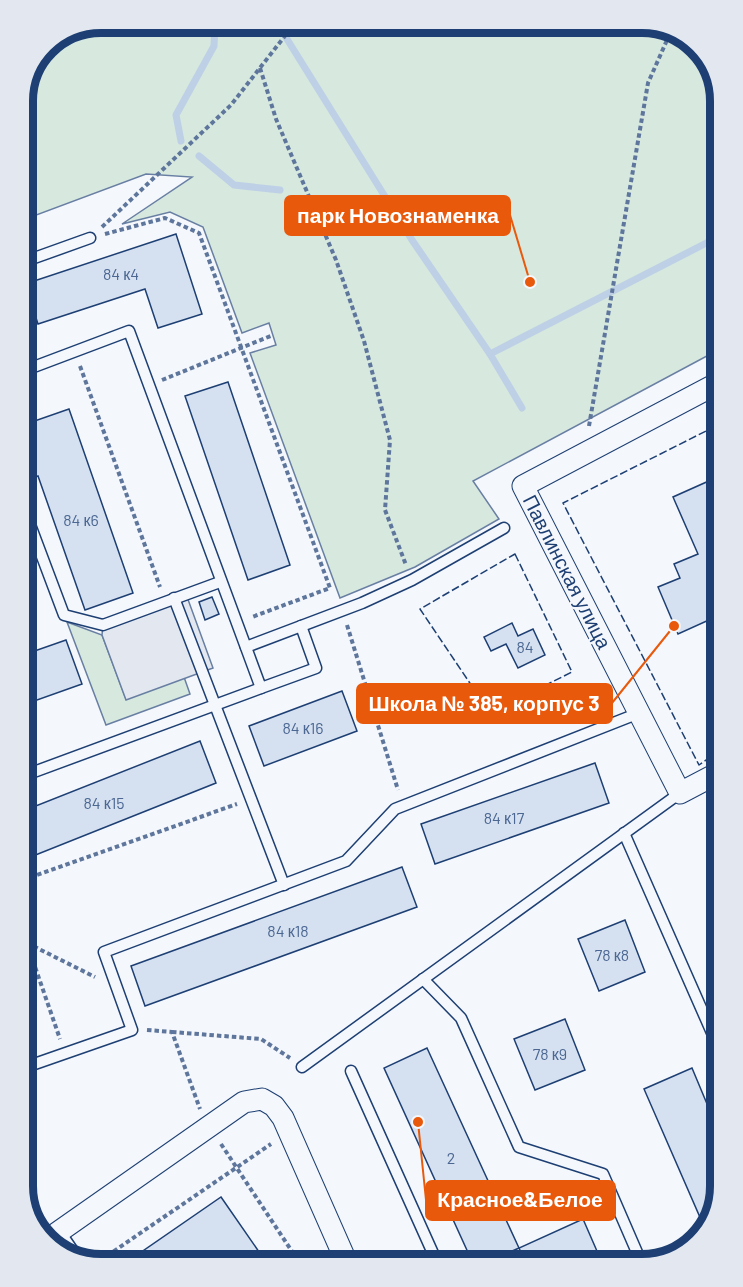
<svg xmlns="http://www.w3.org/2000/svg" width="743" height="1287" font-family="Barlow,sans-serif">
  <rect width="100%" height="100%" fill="#f4f7fb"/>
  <g fill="#d7e8df" stroke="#687fa3" stroke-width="1.5">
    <path d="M101,23h547l38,13 27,30 7,35v248l-247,132 26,38 -84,48 -75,31 -90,-245 26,-8 -7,-22 -27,10 -39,-106 -33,-15 -48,12 70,-47 -46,-3 -123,46v-124l23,-51z"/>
    <path d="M67,622l35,13 24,64 58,-22 6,17 -84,31z"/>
  </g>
  <path fill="#e3e8f0" stroke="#687fa3" stroke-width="1.5" d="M186,594l27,74 -87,32 -24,-65 1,-10z"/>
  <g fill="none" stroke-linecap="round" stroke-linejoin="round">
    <g stroke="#bed0e5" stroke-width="7">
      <path d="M277,23l135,217 78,114 32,54"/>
      <path d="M181,141l-5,-26 38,-69 1,-23"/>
      <path d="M199,156l35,29 46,5"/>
      <path d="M490,354l230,-118"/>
    </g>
  </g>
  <g fill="#d5e0f0" stroke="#1d3f73" stroke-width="1.5">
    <path d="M176,234l26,80 -44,14 -13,-39 -107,35 -13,-40z"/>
    <path d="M228,382l62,183 -42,15 -63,-184z"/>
    <path d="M69,409l64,184 -48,17 -47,-134 -15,5v-56z"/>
    <path d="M720,476v139l-42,19 -20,-47 22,-9 -6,-14 24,-10 -25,-57z"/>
    <path d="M212,597l7,17 -14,6 -6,-18z"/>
    <path d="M512,623l6,13 15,-7 12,26 -27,13 -12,-24 -15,7 -7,-14z"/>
    <path d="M66,640l16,44 -59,21v-50z"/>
    <path d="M342,691l15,40 -93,35 -15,-40z"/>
    <path d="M200,741l16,42 -183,73 -10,-28v-17z"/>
    <path d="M595,763l14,40 -174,61 -14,-40z"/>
    <path d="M402,867l15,40 -272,99 -14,-40z"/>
    <path d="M625,920l20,52 -46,19 -21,-52z"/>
    <path d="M565,1019l20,51 -50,20 -21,-51z"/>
    <path d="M427,1048l92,200 -25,11h-23l-87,-191z"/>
    <path d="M692,1068l28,67v52l-14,44 -62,-142z"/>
    <path d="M221,1197l45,65 -142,2z"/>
    <path d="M583,1219l17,39 -76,1 -5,-11z"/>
  </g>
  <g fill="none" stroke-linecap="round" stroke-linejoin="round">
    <g stroke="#1d3f73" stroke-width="13">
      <g id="lane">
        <path d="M23,262l67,-24"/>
        <path d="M23,371l106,-40 132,357 55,-20 -15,-42"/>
        <path d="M23,515l3,-1 38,101 39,10 117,-43"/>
        <path d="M174,598l110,287"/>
        <path d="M246,647l116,-44 50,-23 92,-52"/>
        <path d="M23,776l238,-88"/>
        <path d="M624,833l96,218"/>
        <path d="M423,979l38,39 58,129 84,27 36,83"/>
        <path d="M302,1067l378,-274"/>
        <path d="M23,1068l109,-38 -28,-78 242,-91 49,-52 244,-96"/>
        <path d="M351,1071l85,189"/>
        <path d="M60,1232l18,26"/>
      </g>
    </g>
    <g stroke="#1d3f73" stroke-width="23">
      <g id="street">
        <path d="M720,772l-40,21 -157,-307 197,-104"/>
        <path d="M47,1240l197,-138 18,-3 12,7 9,12 63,143"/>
      </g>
    </g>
    <g stroke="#5e769c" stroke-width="4" stroke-dasharray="4.5 3" stroke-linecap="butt">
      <path d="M260,68l16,51 60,141 28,81 26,99 -5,70 21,55"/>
      <path d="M102,227l129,-122 64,-82"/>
      <path d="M105,234l60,-16 34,15 131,355 -78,29"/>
      <path d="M80,366l80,221"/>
      <path d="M162,380l111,-45"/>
      <path d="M589,426l59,-343 23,-52"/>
      <path d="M347,625l51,165"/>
      <path d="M23,880l214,-76"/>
      <path d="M23,932l37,107"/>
      <path d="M27,943l68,34"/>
      <path d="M147,1030l25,2 28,77"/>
      <path d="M172,1032l89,7 29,19"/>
      <path d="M221,1144l78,118"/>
      <path d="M95,1264l176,-120"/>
    </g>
    <use href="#lane" stroke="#f4f7fb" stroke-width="10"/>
    <use href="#street" stroke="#f4f7fb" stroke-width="21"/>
    <g stroke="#1d3f73" stroke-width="1.5" stroke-dasharray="8 3" stroke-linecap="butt">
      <path d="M515,554l57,118 -82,41 -70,-104z"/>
      <path d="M720,750l-21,15 -136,-262 157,-79"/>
    </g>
  </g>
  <g text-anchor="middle" stroke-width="4.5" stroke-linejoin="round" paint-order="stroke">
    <g font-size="16" fill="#4b6792">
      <text x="121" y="280">84 к4</text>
      <text x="81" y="526">84 к6</text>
      <text x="525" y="653">84</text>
      <text x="303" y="734">84 к16</text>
      <text x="104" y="809">84 к15</text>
      <text x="504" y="824">84 к17</text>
      <text x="288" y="937">84 к18</text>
      <text x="612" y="961">78 к8</text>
      <text x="550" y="1060">78 к9</text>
      <text x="451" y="1164">2</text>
    </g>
    <g font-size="20" fill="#1d3f73" stroke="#f4f7fb">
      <text transform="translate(567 572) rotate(63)" y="7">Павлинская улица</text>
    </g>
  </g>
  <path d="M0 0H743V1287H0ZM101 33H642A68 68 0 0 1 710 101V1186A68 68 0 0 1 642 1254H101A68 68 0 0 1 33 1186V101A68 68 0 0 1 101 33Z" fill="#e3e8f0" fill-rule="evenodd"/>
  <path fill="none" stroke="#1d3f73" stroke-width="8" d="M101 33H642A68 68 0 0 1 710 101V1186A68 68 0 0 1 642 1254H101A68 68 0 0 1 33 1186V101A68 68 0 0 1 101 33Z"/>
  <path fill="none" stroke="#e8590c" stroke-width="2" d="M530 282L510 215M674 626L612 703M418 1122L426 1200"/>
  <g fill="#e8590c" stroke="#f4f7fb" stroke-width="2">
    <circle cx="530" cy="282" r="6"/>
    <circle cx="674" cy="626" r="6"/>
    <circle cx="418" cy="1122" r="6"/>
  </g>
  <g fill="#e8590c" stroke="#e8590c" stroke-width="2">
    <rect x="285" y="196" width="225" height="39" rx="6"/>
    <rect x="357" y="684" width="255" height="39" rx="6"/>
    <rect x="426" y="1181" width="189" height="39" rx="6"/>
  </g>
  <g font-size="21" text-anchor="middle" font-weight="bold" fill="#fff">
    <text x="398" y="223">парк Новознаменка</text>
    <text x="484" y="711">Школа № 385, корпус 3</text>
    <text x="520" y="1207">Красное&amp;Белое</text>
  </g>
</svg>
